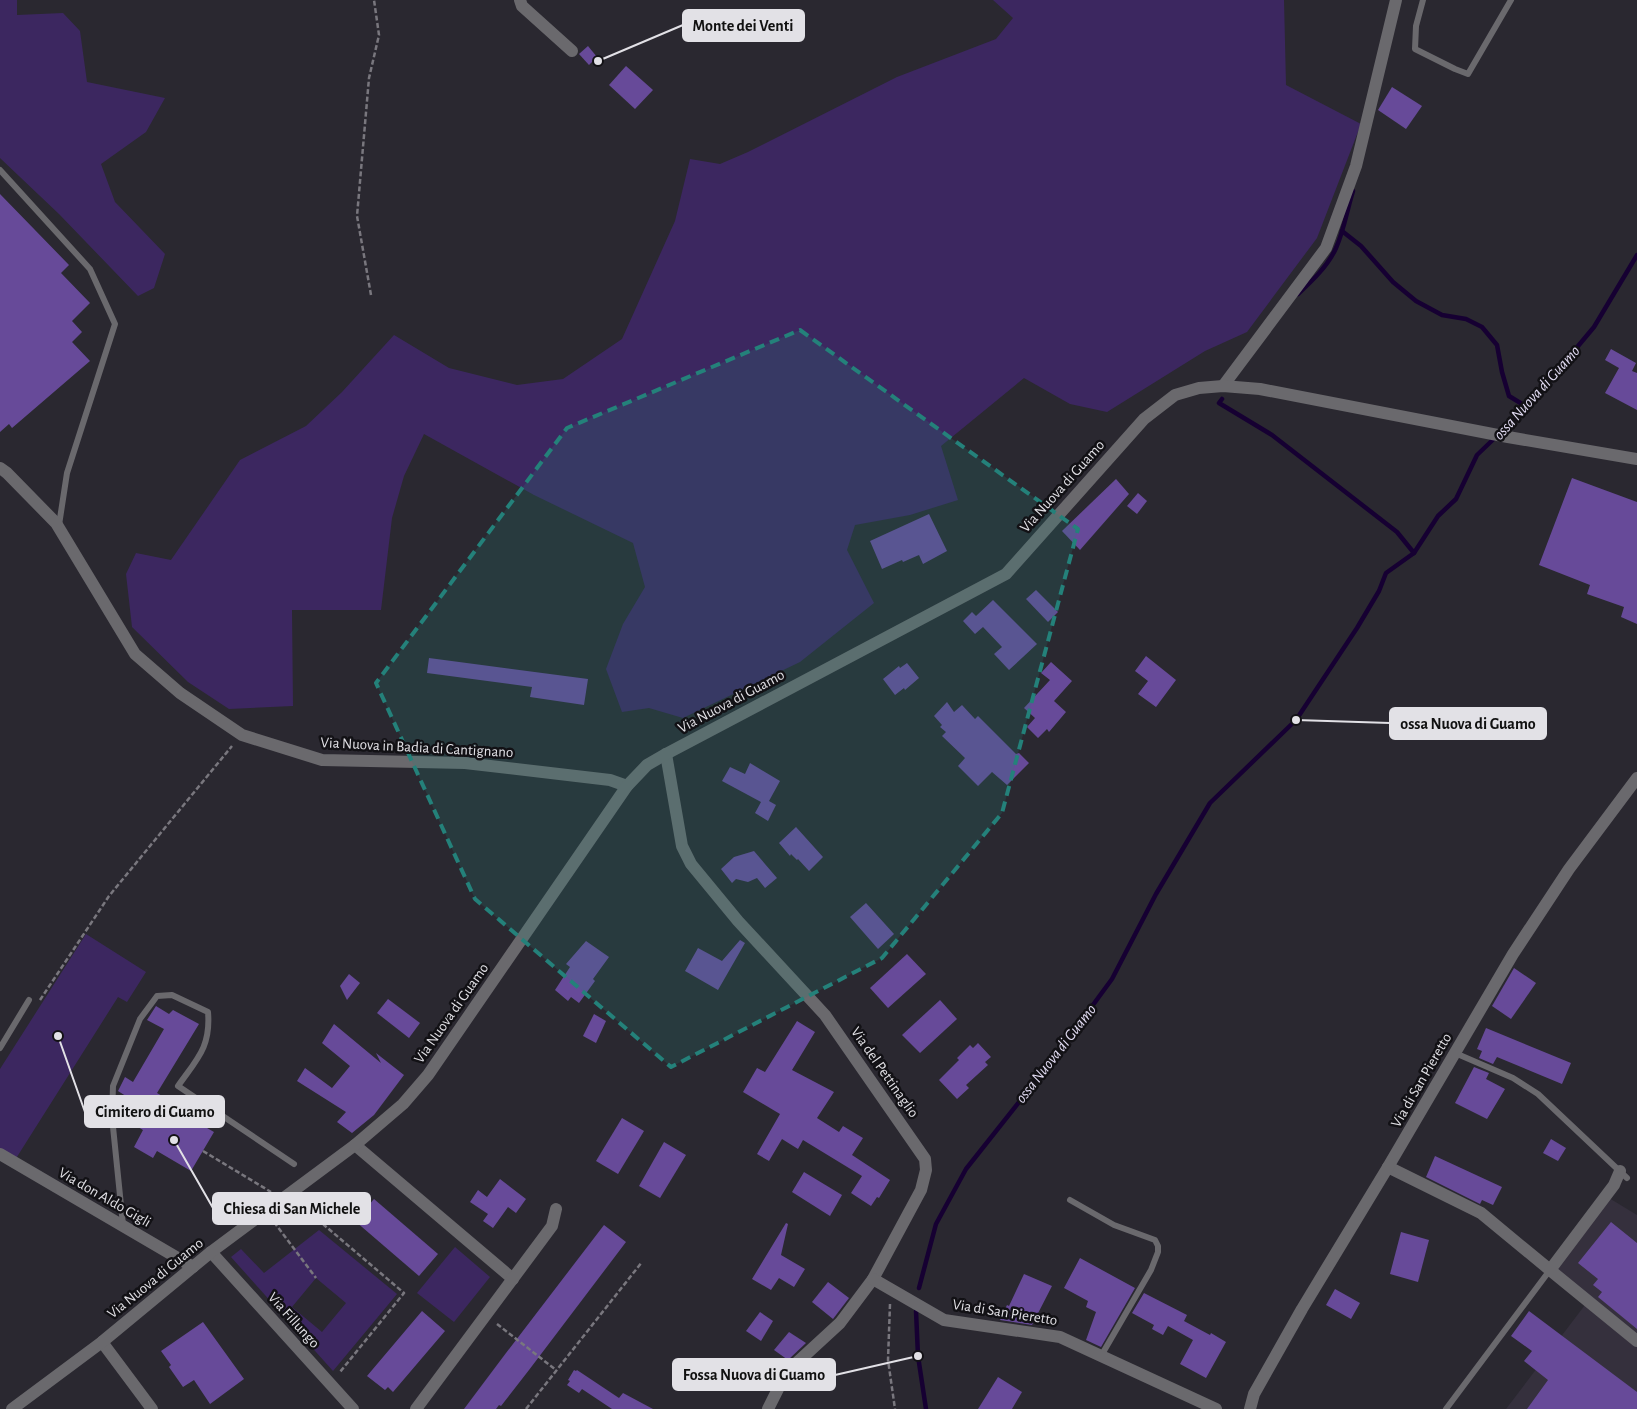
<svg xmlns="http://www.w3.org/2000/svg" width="1637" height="1409" font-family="'Alegreya Sans',sans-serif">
  <rect width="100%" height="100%" fill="#2a2830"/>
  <path fill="#35303d" d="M1609,1198l28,17v194h-131l79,-104 -35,-28z"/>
  <g fill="#3c2760" fill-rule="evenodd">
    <path d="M0,0h17v15l46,-2 17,18 7,51 78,16 -19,34 -45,32 14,38 50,52 -11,34 -16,8 -79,-82 -59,-56z"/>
    <path d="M993,0h291l2,85 75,39 -44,114 -70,94 -42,19 -98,61 -37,-8 -46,-26 -83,68 17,54 -48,15 -55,10 -8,25 27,53 -74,59 -117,56 -34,-10 -27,4 -16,-43 17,-45 22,-37 -12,-44 -99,-48 -110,-61 -20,42 -12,42 -11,92h-89l1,96 -64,3 -41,-27 -56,-55 -6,-53 10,-21 35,7 69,-100 66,-34 36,-34 52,-57 55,33 68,17 46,-6 59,-40 53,-118 15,-62 30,5 28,-12 149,-75 99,-38 17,-21z"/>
    <path d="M86,934l60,38 -19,30 -9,-5 -103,163 -15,-10v-81z"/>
    <path d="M319,1230l78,64 -64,77 -102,-114 10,-8 23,24zM316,1278l30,25 -24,29 -30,-25z"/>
    <path d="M455,1247l35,30 -36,45 -37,-29z"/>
  </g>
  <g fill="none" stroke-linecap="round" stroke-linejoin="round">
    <g stroke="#160032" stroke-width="4.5">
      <path d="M1342,231l19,15 32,36 23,19 26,14 24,4 16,8 15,18 5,27 7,24 18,11"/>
      <path d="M1298,294c14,-13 30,-28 38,-46 8,-18 11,-38 17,-57"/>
      <path d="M1222,399l-3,4 53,32 125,97 17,21"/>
      <path d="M919,1288l17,-64 30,-55 88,-111 58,-79 44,-85 54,-91 86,-83 61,-92 22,-37 7,-18 28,-20 24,-37 18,-17 21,-44 50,-48 67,-80 43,-72"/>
      <path d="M916,1311l2,45 8,53"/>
    </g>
  </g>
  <g fill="#674a99">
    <path d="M588,46l9,11 -8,8 -10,-11z"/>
    <path d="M626,66l27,24 -18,19 -26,-24z"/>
    <path d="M1392,87l30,19 -16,23 -28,-19z"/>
    <path d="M0,194l69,71 -8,8 29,30 -18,18 10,11 -10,10 18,19 -78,67 -3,-4 -9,8z"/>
    <path d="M1611,349l25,14 -4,8 5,2v37l-32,-17 14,-25 -14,-8z"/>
    <path d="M1572,478l65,24v122l-16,-7 3,-10 -37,-13 3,-9 -51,-20z"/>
    <path d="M1116,479l13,15 -49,56 -18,-19z"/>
    <path d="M1138,493l9,8 -10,13 -10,-8z"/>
    <path d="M929,514l18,37 -24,13 -4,-9 -16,7 -1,-2 -20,9 -12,-28z"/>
    <path d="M1036,590l22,22 -10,10 -22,-23z"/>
    <path d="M993,600l44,44 -28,26 -15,-16 8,-7 -19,-20 -8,7 -12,-13 9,-9 4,4z"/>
    <path d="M1146,656l30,24 -20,27 -18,-13 10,-13 -13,-10z"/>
    <path d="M429,658l159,21 -4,26 -54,-8 2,-10 -105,-14z"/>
    <path d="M1051,662l21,19 -18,20 12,11 -17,20 -2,-3 -9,9 -11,-11 8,-9 -11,-10 26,-28 -9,-7z"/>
    <path d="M907,663l12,15 -14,12 -1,-2 -9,7 -12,-16 16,-13 1,2z"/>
    <path d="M947,702l7,10 8,-7 13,14 3,-3 38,38 3,-1 10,10 -22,22 -15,-13 -14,14 -20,-20 7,-8 -23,-22 4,-4 -6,-5 2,-2 -8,-9z"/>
    <path d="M750,763l30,18 -11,20 7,4 -8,16 -13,-8 6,-11 -39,-21 8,-14 15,7z"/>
    <path d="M796,827l27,30 -14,14 -11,-12 -1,1 -6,-6 -1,2 -11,-13z"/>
    <path d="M754,851l23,27 -12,10 -8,-10 -9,4 -12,-3 -4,4 -11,-14 13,-12z"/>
    <path d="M866,903l28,31 -16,15 -28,-32z"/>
    <path d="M740,940l5,3 -27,47 -33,-19 13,-23 24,13z"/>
    <path d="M586,941l23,16 -16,22 2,2 -16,22 -8,-6 -3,4 -13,-11 15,-23 -4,-3z"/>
    <path d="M907,954l19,20 -38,34 -18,-20z"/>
    <path d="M1514,968l22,15 -25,36 -19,-13z"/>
    <path d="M349,974l11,9 -13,17 -7,-14z"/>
    <path d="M388,999l32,24 -11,15 -32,-25z"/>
    <path d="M940,1000l17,19 -37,34 -18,-18z"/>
    <path d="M156,1006l13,8 4,-4 26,14 -42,69 26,15 -2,5 33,19 -23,39 -34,-20 -4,7 -19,-11 9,-17 -15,-9 -2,-6 6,-15 -14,-9 7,-14 8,5 31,-53 -17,-9z"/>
    <path d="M594,1014l12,7 -10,22 -13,-7z"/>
    <path d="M797,1021l18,11 -23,38 42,22 -17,26 22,14 4,-6 20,12 -11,17 38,25 -11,18 -2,-1 -6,9 -20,-13 11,-17 -59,-36 -5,9 -16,-10 -13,22 -12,-7 23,-40 -37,-22 14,-24 8,4z"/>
    <path d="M334,1024l47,39 -5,-10 28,22 -30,40 -22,18 -15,-11 9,-10 -49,-31 8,-13 27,20 18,-22 -28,-23z"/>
    <path d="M1486,1028l85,35 -9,21 -65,-27 -4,7 -14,-6 3,-7 -5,-2z"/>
    <path d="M978,1043l13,14 -6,5 3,3 -22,20 3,3 -12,11 -18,-19 20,-20 -2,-2 13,-13 3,3z"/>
    <path d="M1474,1067l15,6 -3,6 19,10 -18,30 -32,-16z"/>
    <path d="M622,1118l22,13 -26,43 -22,-13z"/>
    <path d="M1551,1139l15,9 -8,13 -15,-8z"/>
    <path d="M664,1142l22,13 -26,43 -21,-12z"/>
    <path d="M1435,1156l67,31 -9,18 -11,-5 -2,4 -54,-27z"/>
    <path d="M804,1172l38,23 -12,21 -38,-24z"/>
    <path d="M500,1179l26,20 -10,14 -8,-6 -15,21 -10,-7 5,-7 -18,-12 8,-12 9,7z"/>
    <path d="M374,1199l64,55 -19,22 -64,-55z"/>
    <path d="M1611,1222l26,21v86l-39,-32 4,-5 -9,-7 5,-6 -20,-16z"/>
    <path d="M786,1223l2,1 -7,31 24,14 -11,18 -15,-9 -8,12 -19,-11z"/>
    <path d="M604,1225l22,17 -97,128 -28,36 -2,-1 -3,4h-32l42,-56z"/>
    <path d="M1401,1232l28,8 -11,42 -28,-8z"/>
    <path d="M1080,1258l55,30 -34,59 -15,-7 10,-28 -10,-5 2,-6 -24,-13z"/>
    <path d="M1024,1274l28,12 -20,39 -32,-5 7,-15 2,1z"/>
    <path d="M828,1282l21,16 -16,21 -21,-17z"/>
    <path d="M1335,1289l25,14 -9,16 -25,-14z"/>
    <path d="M1144,1293l43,22 -3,6 26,14 1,-2 15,9 -20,36 -26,-14 13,-24 -25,-14 -5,9 -11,-6 2,-4 -22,-12z"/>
    <path d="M422,1311l23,20 -52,61 -5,-5 -3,3 -18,-14z"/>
    <path d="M1529,1311l108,81v17h-110l21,-29 -24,-19 8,-10 -21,-15z"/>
    <path d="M760,1312l13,9 -12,20 -15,-10z"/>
    <path d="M203,1322l41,57 -34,25 -16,-24 -11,7 -14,-20 2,-2 -10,-14z"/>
    <path d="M789,1332l17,11 -18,17 -14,-10z"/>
    <path d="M574,1370l2,1 1,-1 42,28 4,-5 30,16h-41l-30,-20 -3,4 -12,-8 3,-4 -2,-1z"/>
    <path d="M998,1377l24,15 -10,17h-34z"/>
  </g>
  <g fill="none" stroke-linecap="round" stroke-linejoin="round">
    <g stroke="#79777e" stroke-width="2.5" stroke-dasharray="5 2.5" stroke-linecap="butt">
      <path d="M371,295l-14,-79 12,-138 10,-43 -5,-35"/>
      <path d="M40,1000l69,-104 123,-150"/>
      <path d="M203,1151l68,41"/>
      <path d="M306,1199l18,26 80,68 -64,79"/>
      <path d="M274,1222l42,56"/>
      <path d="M890,1304l-2,56 7,49"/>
      <path d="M497,1324l59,46"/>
      <path d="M526,1409l116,-147"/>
    </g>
    <g stroke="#6a696d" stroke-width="6">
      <path d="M1423,0l-7,26 -1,23 40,20 13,5 43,-74"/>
      <path d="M0,170l90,99 25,55 -48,149 -8,52"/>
      <path d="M0,1048l29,-48"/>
      <path d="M1455,1053l58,25 25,16 89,84"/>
      <path d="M1070,1200l44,25 41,15 3,6v6l-7,18 -50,86"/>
      <path d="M123,1225l-11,-108 1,-31 27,-67 17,-23 15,-1 36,17c3,35 -11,47 -30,74l116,78"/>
      <path d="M1446,1409l104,-139"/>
    </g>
    <g stroke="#6a696d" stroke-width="12">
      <path d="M520,0l2,6 50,45"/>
      <path d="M1223,386l103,-138 30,-82 40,-166"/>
      <path d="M0,468l7,5 49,50 79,131 45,39 62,42 80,25 143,3 145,17 17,6"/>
      <path d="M666,754l16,92 9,18 47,57 87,94 100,144 1,11 -5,20 -48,89 -33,44 -50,46 -12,20 -10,20"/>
      <path d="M355,1145l158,134"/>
      <path d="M0,1154l193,113"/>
      <path d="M1388,1167l93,46 69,57"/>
      <path d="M1620,1171l-6,14 -64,85 87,71"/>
      <path d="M211,1252l142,157"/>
      <path d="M873,1279l71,41 116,17 156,72"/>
      <path d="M102,1342l50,67"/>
      <path d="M12,1409l90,-67 109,-90 144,-107 48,-41 25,-29 199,-289 20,-21 19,-11 340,-180 138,-155 31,-24 24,-7 24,-2 37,3 248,48 129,22"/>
      <path d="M416,1409l136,-183 4,-17"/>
      <path d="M1250,1409l4,-15 48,-85 86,-142 125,-213 56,-85 68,-91"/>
    </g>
  </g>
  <path fill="#24817a" fill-opacity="0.2" stroke="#24817a" stroke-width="4" stroke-dasharray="10 6" stroke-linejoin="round" d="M800,330l278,199 -76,284 -120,145 -211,109 -196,-168 -99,-216 191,-255z"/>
  <g text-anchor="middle" stroke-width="5" stroke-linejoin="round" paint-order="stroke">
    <g font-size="15" fill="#e2e1e6" stroke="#121115">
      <text transform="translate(1062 486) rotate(-48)" y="5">Via Nuova di Guamo</text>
      <text transform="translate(731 701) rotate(-28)" y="5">Via Nuova di Guamo</text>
      <text transform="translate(417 747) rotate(3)" y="5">Via Nuova in Badia di Cantignano</text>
      <text transform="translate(451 1013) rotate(-55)" y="5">Via Nuova di Guamo</text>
      <text transform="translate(885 1072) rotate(55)" y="5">Via del Pettinaglio</text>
      <text transform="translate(1421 1080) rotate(-60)" y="5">Via di San Pieretto</text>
      <text transform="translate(105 1197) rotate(30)" y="5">Via don Aldo Gigli</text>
      <text transform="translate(155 1278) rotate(-39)" y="5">Via Nuova di Guamo</text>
      <text transform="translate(1005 1312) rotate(9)" y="5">Via di San Pieretto</text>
      <text transform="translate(294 1320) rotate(48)" y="5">Via Fillungo</text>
    </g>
    <g font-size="16" font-style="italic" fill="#e3ddf4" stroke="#121115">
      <text transform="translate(1536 392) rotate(-48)" y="6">ossa Nuova di Guamo</text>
      <text transform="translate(1055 1053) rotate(-52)" y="6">ossa Nuova di Guamo</text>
    </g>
  </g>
  <path fill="none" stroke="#e2e1e6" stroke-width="2" d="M598 61L683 25M1296 720L1390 723M58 1036L85 1112M174 1140L213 1208M918 1356L835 1375"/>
  <g fill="#e2e1e6" stroke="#121115" stroke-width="2">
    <circle cx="598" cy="61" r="5"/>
    <circle cx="1296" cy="720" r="5"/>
    <circle cx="58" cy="1036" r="5"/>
    <circle cx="174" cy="1140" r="5"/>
    <circle cx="918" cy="1356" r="5"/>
  </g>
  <g fill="#e2e1e6" stroke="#e2e1e6" stroke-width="2">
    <rect x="683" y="10" width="121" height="31" rx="5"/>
    <rect x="1390" y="708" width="156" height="31" rx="5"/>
    <rect x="85" y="1096" width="139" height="31" rx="5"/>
    <rect x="213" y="1193" width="157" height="31" rx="5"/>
    <rect x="673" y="1359" width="162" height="31" rx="5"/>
  </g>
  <g font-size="16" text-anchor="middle" font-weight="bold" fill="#111">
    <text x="743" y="31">Monte dei Venti</text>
    <text x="1468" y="729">ossa Nuova di Guamo</text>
    <text x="155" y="1117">Cimitero di Guamo</text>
    <text x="292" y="1214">Chiesa di San Michele</text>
    <text x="754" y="1380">Fossa Nuova di Guamo</text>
  </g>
</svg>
